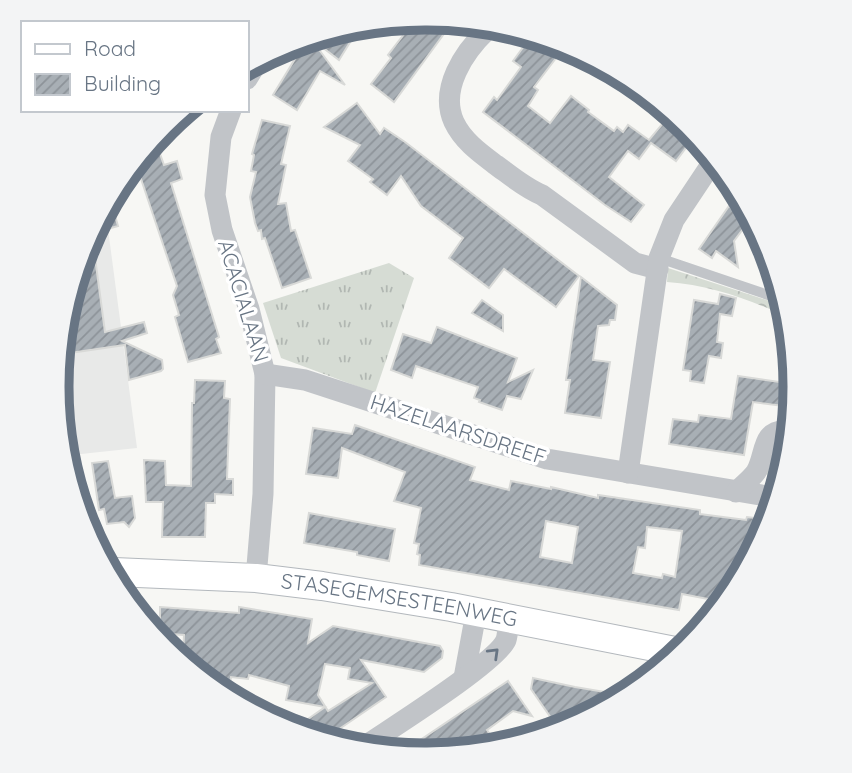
<svg xmlns="http://www.w3.org/2000/svg" width="852" height="773" font-family="Quicksand,sans-serif">
  <defs>
    <pattern id="grass-tufts" width="24" height="20" patternUnits="userSpaceOnUse" patternTransform="scale(1.75)"><rect width="24" height="20" fill="#d6dcd4"/><path d="M3 7l-1-3M5 7V3M7 7l1-3M15 17l-1-3M17 17v-4M19 17l1-3" fill="none" stroke="#b1b7b2"/></pattern>
    <pattern id="forest-crowns" width="20" height="18" patternUnits="userSpaceOnUse" patternTransform="scale(1.75)"><rect width="20" height="18" fill="#d6dcd4"/><path d="M2 6a3 3 0 1 1 6 0M12 15a3 3 0 1 1 6 0" fill="none" stroke="#b1b7b2"/></pattern>
    <pattern id="building-hatch" width="6" height="6" patternUnits="userSpaceOnUse" patternTransform="scale(1.75)"><rect width="6" height="6" fill="#a8afb5"/><path d="M-1 1l2-2M0 6l6-6M5 7l2-2" fill="none" stroke="#8d9399"/></pattern>
  </defs>
  <rect width="100%" height="100%" fill="#f7f7f4"/>
  <path fill="#e8e9e8" d="M106,214l31,234 -65,7 1,13 -16,-82 28,-141z"/>
  <g fill="url(#grass-tufts)">
    <path d="M389,263l25,15 -39,115 -94,-35 -18,-55z"/>
    <path d="M780,438l1,17 -4,21 -6,3 -4,-5 -5,5z"/>
  </g>
  <path fill="url(#forest-crowns)" d="M668,268l111,36 2,10c-38,-17 -73,-29 -114,-32z"/>
  <g fill="url(#building-hatch)" stroke="#d8d9d7" stroke-width="2" fill-rule="evenodd">
    <path d="M426,18l20,13 -52,71 -23,-18 20,-26 -3,-3 27,-35z"/>
    <path d="M357,31l-18,29 -26,-20 30,-6z"/>
    <path d="M530,38l36,7 -32,42 4,3 -10,16 22,17 21,-27 18,14 -1,2 26,19 3,-4 6,5 5,-7 21,15 15,-18 3,2 6,-8 14,10 7,11 -18,24 -25,-18 -12,16 -11,-8 -19,26 35,28 -13,17 -26,-17 -122,-93 11,-15 3,3 24,-33 -8,-6z"/>
    <path d="M312,40l33,45 -25,-14 -23,39 -24,-15 33,-54z"/>
    <path d="M357,103l23,31 4,-6 21,14 174,134 -23,31 -52,-38 -15,19 -40,-30 14,-20 -42,-32 -20,-30 -14,19 -17,-13 3,-3 -25,-18 12,-16 -36,-18z"/>
    <path d="M262,120l28,6 -9,38 5,1 -8,39 8,-1 5,28 4,-1 16,48 -29,10 -17,-50 -3,1 -1,-9 -3,1 -3,-8 -5,-26 6,-25 -5,-1 3,-16 -2,-1z"/>
    <path d="M159,151l5,14 13,-4 5,18 -11,4 48,154 -3,2 5,14 -33,9 -13,-45 4,-2 -6,-20 4,-9 -40,-119 8,-12z"/>
    <path d="M112,205l6,21 -25,7 13,-19z"/>
    <path d="M729,206l20,15 -15,20 4,26 -22,-16 -4,7 -13,-9z"/>
    <path d="M92,235l13,97 39,-10 3,11 -25,8 40,19 1,9 -2,2 -32,9 -4,-35 -62,9 22,-109z"/>
    <path d="M581,277l36,28 -2,15h-5l-1,5 -11,1 -5,34 17,2 -9,56 -36,-5 5,-33h-4z"/>
    <path d="M720,294l16,4 -4,18 -12,-2 -3,28 6,1 -2,15 -12,-2 -5,27 -14,-2 1,-10 -8,-1 11,-70 24,4z"/>
    <path d="M482,300l21,15v16l-31,-18z"/>
    <path d="M437,327l80,31 -9,24 25,-12 -12,29 -14,-3 -5,14 -23,-8 1,-2 -6,-2 4,-11 -62,-21 -4,12 -21,-8 12,-36 28,9z"/>
    <path d="M738,376l56,8 -3,23 -38,-5 -9,53 -75,-11 4,-25 25,3 1,-7 32,4z"/>
    <path d="M195,380l30,1 -1,17 6,1 -3,80h6v16l-18,-1v9h-9l-1,34h-43l1,-35h-17l-2,-42 21,1 1,24 25,1 1,-83h2z"/>
    <path d="M355,425l120,42 -5,13 39,10 2,-9 40,8v-2l47,11v-3l102,15v4l46,6 1,-3 17,2 -2,17 -44,65 -36,-7 -3,16 -260,-45 1,-10 -3,-1 2,-10 -5,-1 7,-35 -27,-7 11,-29 -63,-24 -4,30 -32,-4 7,-46 39,6zM546,521l32,6 -6,36 -32,-6zM647,527l35,4 -7,46 -12,-3 -1,4 -29,-5 5,-26 7,1z"/>
    <path d="M108,461l7,37 17,-2 3,22 -6,9 -5,-5 -17,2 -3,-15 -5,1 -7,-47z"/>
    <path d="M309,513l86,16 -6,32 -32,-6v-3l-53,-9z"/>
    <path d="M160,607l79,6v-6l73,12 -4,24 25,-17 107,20 3,5 -1,7 -18,14 -63,-12 25,37 -57,39 -35,-7 31,-22 -39,-7 3,-14 -40,-11 -1,4 -17,-2 -2,13 -46,-31 1,-24 -29,-2 -8,-12 13,-1zM325,664l25,4 -2,11 24,4 -44,28 -10,-16z"/>
    <path d="M533,678l42,9 42,7 -49,33 -12,-2 -25,-36z"/>
    <path d="M508,681l24,35 -19,-5 -26,19 8,12 -69,13 -22,-4z"/>
  </g>
  <g fill="none" stroke-linecap="round" stroke-linejoin="round">
    <g stroke="#b3b8bd" stroke-width="30">
      <g id="secondary">
        <path id="s1" d="M114,572l142,6 66,8 129,21 229,45"/>
      </g>
    </g>
    <path stroke="#c1c4c8" stroke-width="10" d="M659,258l118,40"/>
    <g stroke="#c1c4c8" stroke-width="21">
      <path d="M487,30c-23,22 -48,59 -33,92 9,19 26,31 42,43 15,11 29,23 46,30l93,68 23,6"/>
      <path d="M247,79l8,-13"/>
      <path d="M231,110l-10,27 -6,58 7,35 27,79 16,65 -2,120 -7,84"/>
      <path d="M265,374l40,6 242,79 226,38"/>
      <path d="M628,473l31,-215 15,-38 38,-57"/>
      <path d="M736,492c6,-6 15,-13 20,-20 10,-16 5,-43 30,-41"/>
      <path d="M464,678l12,-65"/>
      <path d="M368,744c25,-17 129,-82 138,-104 2,-6 2,-15 3,-22"/>
    </g>
    <use href="#secondary" stroke="#fff" stroke-width="28"/>
  </g>
  <defs><path id="oneway-chevron" d="M-2-3.5L2.5 0L-2 3.5" fill="none" stroke-width="1.6" stroke-linecap="round" stroke-linejoin="round" transform="scale(1.75)"/></defs>
  <use stroke="#687584" href="#oneway-chevron" transform="translate(494 653) rotate(-44)"/>
  <g text-anchor="middle" stroke-width="7" stroke-linejoin="round" paint-order="stroke">
    <g font-size="21" fill="#687584" stroke="#fff">
      <text transform="translate(243 301) rotate(73)" y="7">ACACIALAAN</text>
      <text transform="translate(458 430) rotate(18)" y="7">HAZELAARSDREEF</text>
      <text dy="7" stroke="none"><textPath href="#s1" startOffset="287">STASEGEMSESTEENWEG</textPath></text>
    </g>
  </g>
  <path d="M0 0H852V773H0ZM425 30H427A356 356 0 0 1 783 386V387A356 356 0 0 1 427 743H425A356 356 0 0 1 69 387V386A356 356 0 0 1 425 30Z" fill="#f3f4f5" fill-rule="evenodd"/>
  <path fill="none" stroke="#687584" stroke-width="9" d="M425 30H427A356 356 0 0 1 783 386V387A356 356 0 0 1 427 743H425A356 356 0 0 1 69 387V386A356 356 0 0 1 425 30Z"/>
  <rect x="21" y="21" width="228" height="91" fill="#ffffff" stroke="#c3c8ce" stroke-width="2"/>
  <rect x="35" y="44" width="35" height="10" fill="#ffffff" stroke="#c3c8ce" stroke-width="2"/>
  <text x="84" y="56" font-size="21" fill="#687584">Road</text>
  <rect x="35" y="74" width="35" height="21" fill="url(#building-hatch)" stroke="#c3c8ce" stroke-width="2"/>
  <text x="84" y="91" font-size="21" fill="#687584">Building</text>
</svg>
